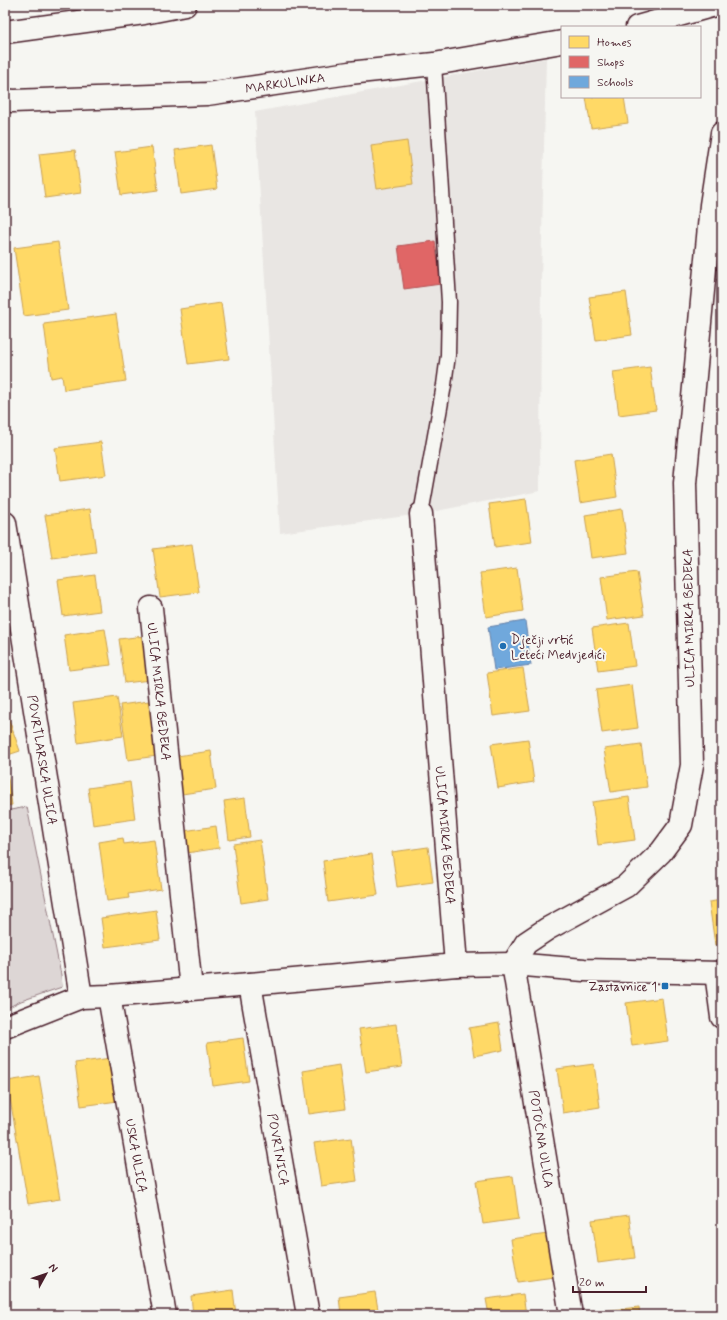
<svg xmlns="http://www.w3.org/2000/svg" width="727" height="1320" font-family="Mynerve,sans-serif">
  <rect width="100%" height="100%" fill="#f6f6f2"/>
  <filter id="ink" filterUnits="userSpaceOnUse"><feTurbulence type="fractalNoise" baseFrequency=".025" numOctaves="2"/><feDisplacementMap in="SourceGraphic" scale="8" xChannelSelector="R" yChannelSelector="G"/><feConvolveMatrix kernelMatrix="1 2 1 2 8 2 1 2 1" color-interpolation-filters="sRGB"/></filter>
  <g filter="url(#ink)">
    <path fill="#e9e6e3" d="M546,58l-5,224 -1,209 -119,23 -141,19 -25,-421z"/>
    <path fill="#ddd6d5" stroke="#947a80" d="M27,807l34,168 1,12 -41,14 -16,8v-198z"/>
    <g fill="#ffd966" stroke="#c9a154">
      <path d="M586,97h38l4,26 -37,5z"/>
      <path d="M407,141l6,43 -36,5 -6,-43z"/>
      <path d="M211,145l6,44 -36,5 -6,-44z"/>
      <path d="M152,147l6,43 -37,5 -6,-43z"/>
      <path d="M75,150l6,43 -36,5 -6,-44z"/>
      <path d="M58,242l10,68 -44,6 -10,-68z"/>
      <path d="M626,292l6,43 -36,5 -7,-43z"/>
      <path d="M221,303l8,56 -41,5 -8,-55z"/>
      <path d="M116,314l10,67 -62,9 -2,-14 -11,2 -7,-54z"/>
      <path d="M650,367l6,43 -37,5 -6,-43z"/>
      <path d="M101,442l5,33 -46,6 -5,-33z"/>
      <path d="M611,454l6,43 -37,6 -6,-43z"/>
      <path d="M526,499l6,43 -37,5 -6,-43z"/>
      <path d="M90,509l6,43 -44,6 -7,-43z"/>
      <path d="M622,509l6,44 -37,5 -6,-43z"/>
      <path d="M192,544l7,48 -39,5 -7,-48z"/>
      <path d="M517,568l6,43 -37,6 -6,-44z"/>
      <path d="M637,572l7,43 -37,5 -6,-43z"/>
      <path d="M95,575l5,36 -37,5 -5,-36z"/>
      <path d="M629,623l6,43 -37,5 -6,-43z"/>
      <path d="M105,629l6,36 -42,5 -5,-35z"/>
      <path d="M144,636l6,44 -25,3 -6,-44z"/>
      <path d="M523,668l7,43 -37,5 -6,-43z"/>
      <path d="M632,685l6,43 -36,5 -6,-43z"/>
      <path d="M117,697l6,39 -45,7 -5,-40z"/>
      <path d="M149,701l8,55 -29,4 -8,-55z"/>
      <path d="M7,714l13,37 -15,5v-41z"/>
      <path d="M528,739l6,43 -36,6 -7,-44z"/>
      <path d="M641,744l6,43 -36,5 -7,-43z"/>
      <path d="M211,751l5,38 -34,5 -5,-38z"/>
      <path d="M5,772h2l5,33 -7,1z"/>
      <path d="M130,782l5,37 -42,6 -5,-37z"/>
      <path d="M629,797l6,43 -37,5 -6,-43z"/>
      <path d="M245,798l5,39 -21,3 -5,-39z"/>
      <path d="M216,826l3,22 -32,5 -3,-22z"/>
      <path d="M123,838l1,6 30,-4 7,49 -33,5 1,4 -22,3 -8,-59z"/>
      <path d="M260,840l8,59 -27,4 -8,-59z"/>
      <path d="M428,847l5,35 -36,5 -5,-35z"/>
      <path d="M372,854l6,41 -50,7 -5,-41z"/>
      <path d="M722,900v44l-7,1 -6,-43z"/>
      <path d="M156,910l4,30 -55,7 -4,-29z"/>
      <path d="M662,998l6,43 -36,5 -6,-43z"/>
      <path d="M499,1023l4,27 -29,6 -5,-28z"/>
      <path d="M396,1024l6,43 -36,5 -7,-43z"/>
      <path d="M243,1038l6,43 -36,5 -6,-43z"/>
      <path d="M111,1058l7,43 -37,5 -6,-43z"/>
      <path d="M594,1064l6,43 -37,6 -6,-44z"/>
      <path d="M339,1065l6,44 -36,5 -6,-43z"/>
      <path d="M39,1076l21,123 -32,5 -21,-123z"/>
      <path d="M351,1138l6,43 -36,5 -7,-43z"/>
      <path d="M513,1176l6,43 -36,5 -7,-43z"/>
      <path d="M629,1215l6,43 -37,5 -6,-43z"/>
      <path d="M548,1234l6,43 -36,5 -7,-43z"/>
      <path d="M233,1290l3,25h-43l-2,-19z"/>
      <path d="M375,1292l4,23h-38l-2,-18z"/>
      <path d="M523,1294l3,21h-37l-3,-16z"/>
      <path d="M639,1307l1,8h-38v-4z"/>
    </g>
    <path fill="#e06666" stroke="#b35154" d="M435,241l6,43 -37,5 -6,-43z"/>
    <path fill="#6fa8dc" stroke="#647fa7" d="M525,621l6,44 -37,5 -6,-43z"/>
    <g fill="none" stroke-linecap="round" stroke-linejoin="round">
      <g stroke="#4a1f2b" stroke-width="17">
        <path id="service" d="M421,514l23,-129 4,-30 1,-53 -15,-238"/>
      </g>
      <g stroke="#4a1f2b" stroke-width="25">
        <g id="minor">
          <path d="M637,27l78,-22"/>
          <path id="s1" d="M5,100l8,1 194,-7 142,-21 85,-9 128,-22"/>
          <path id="s2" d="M421,514l35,451"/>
          <path id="s3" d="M5,523l76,474"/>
          <path id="s4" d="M151,608l40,381"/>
          <path d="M716,973l6,44"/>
          <path id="s5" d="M250,984l58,331"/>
          <path id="s6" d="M109,996l56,319"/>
          <path d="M571,1315l-58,-351 13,-21 21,-14 79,-43 35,-34 20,-27 11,-60 -7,-282 26,-278 11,-72"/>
        </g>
      </g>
      <g stroke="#4a1f2b" stroke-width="25">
        <path id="secondary" d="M5,1027l76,-30 28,-1 141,-12 206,-19 57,-1 71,6 138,3"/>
      </g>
      <g stroke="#4a1f2b" stroke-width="25">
        <path id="motorway" d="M5,32l139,-19 41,-8"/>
      </g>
      <use href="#service" stroke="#f6f6f2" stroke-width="14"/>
      <use href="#minor" stroke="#f6f6f2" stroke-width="22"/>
      <use href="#secondary" stroke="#f6f6f2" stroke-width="22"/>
      <use href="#motorway" stroke="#f6f6f2" stroke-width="22"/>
    </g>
  </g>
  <g fill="#1f6fb2" stroke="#f6f6f2" stroke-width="1.5">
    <circle cx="503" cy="646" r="4"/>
    <rect x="661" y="982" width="8" height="8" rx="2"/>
  </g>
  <g text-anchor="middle" stroke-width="4" stroke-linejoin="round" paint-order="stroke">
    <g font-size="13" fill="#4a1f2b" stroke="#f6f6f2">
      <text dy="5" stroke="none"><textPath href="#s1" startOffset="281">MARKULINKA</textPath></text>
      <text transform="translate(688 618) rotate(-91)" y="5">ULICA MIRKA BEDEKA</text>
      <text dy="5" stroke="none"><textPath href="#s4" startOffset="84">ULICA MIRKA BEDEKA</textPath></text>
      <text dy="5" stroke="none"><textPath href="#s3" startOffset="240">POVRTLARSKA ULICA</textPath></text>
      <text dy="5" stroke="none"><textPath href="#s2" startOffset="322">ULICA MIRKA BEDEKA</textPath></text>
      <text transform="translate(542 1139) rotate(81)" y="5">POTOČNA ULICA</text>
      <text dy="5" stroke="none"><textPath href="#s5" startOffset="168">POVRTNICA</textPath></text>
      <text dy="5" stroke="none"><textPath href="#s6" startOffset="162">USKA ULICA</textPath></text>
    </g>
    <g font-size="13" fill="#4a1f2b" stroke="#f6f6f2" text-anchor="start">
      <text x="511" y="644">Dječji vrtić<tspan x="511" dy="15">Leteći Medvjedići</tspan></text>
      <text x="657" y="991" text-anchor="end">Zastavnice 1</text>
    </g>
  </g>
  <rect width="727" height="1320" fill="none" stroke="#f6f6f2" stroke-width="20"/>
  <rect x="10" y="10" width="707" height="1300" fill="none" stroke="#4a1f2b" stroke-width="1.5" filter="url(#ink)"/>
  <rect x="561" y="26" width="140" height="72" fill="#f6f6f2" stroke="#b1a0a2"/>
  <rect x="569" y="36" width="20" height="12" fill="#ffd966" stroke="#b1a0a2"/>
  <text x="597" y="46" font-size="12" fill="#4a1f2b">Homes</text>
  <rect x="569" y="56" width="20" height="12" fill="#e06666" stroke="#b1a0a2"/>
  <text x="597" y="66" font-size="12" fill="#4a1f2b">Shops</text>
  <rect x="569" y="76" width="20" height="12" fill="#6fa8dc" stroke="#b1a0a2"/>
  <text x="597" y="86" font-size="12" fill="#4a1f2b">Schools</text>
  <g transform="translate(46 1274) rotate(50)" stroke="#f6f6f2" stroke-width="3" paint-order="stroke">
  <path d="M0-3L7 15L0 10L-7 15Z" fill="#4a1f2b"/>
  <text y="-6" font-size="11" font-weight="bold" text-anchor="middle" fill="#4a1f2b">N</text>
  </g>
  <path d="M573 1286v6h73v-6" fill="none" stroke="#4a1f2b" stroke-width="2"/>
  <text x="579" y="1286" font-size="12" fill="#4a1f2b" stroke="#f6f6f2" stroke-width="3" paint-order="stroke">20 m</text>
</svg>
